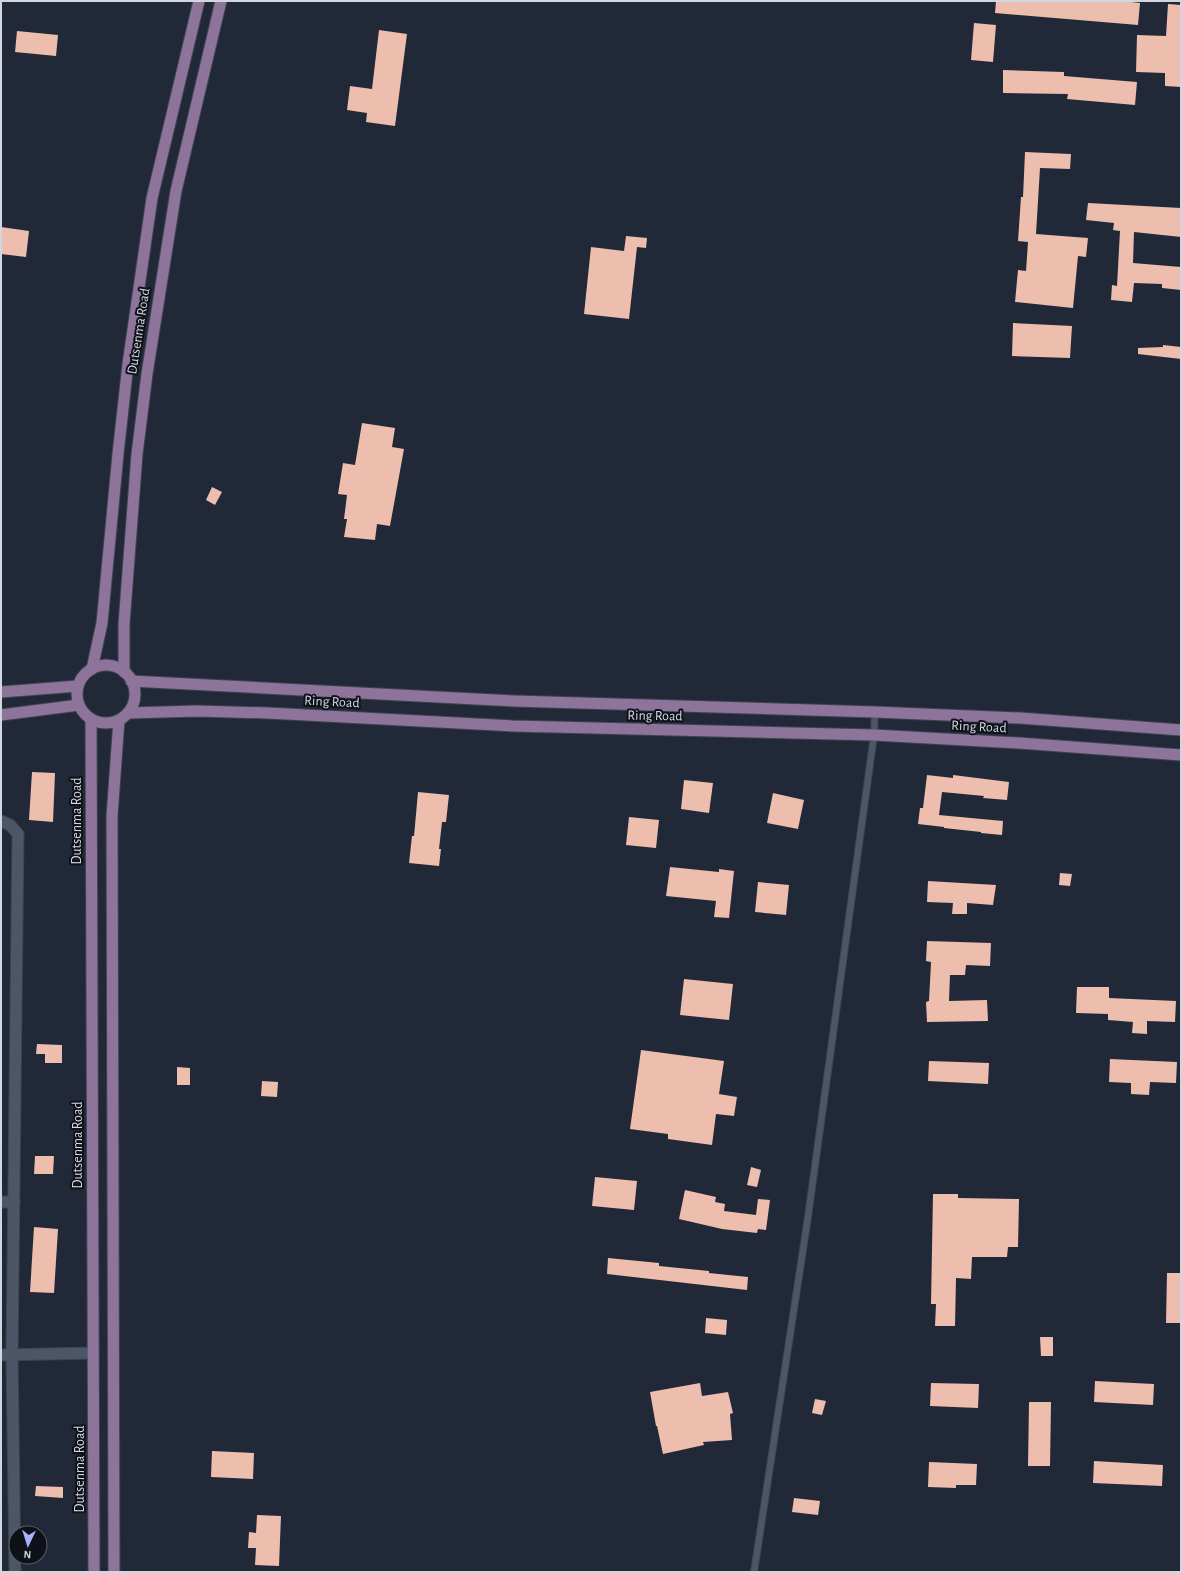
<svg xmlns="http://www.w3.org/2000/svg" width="1182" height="1573" font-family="'Alegreya Sans',sans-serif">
  <rect width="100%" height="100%" fill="#212837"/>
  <g fill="#edbdae">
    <path d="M996,1h127l17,2 -2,22 -143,-12z"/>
    <path d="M1168,4l13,1v82l-16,-1v-13l-29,-1 1,-37 29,1z"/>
    <path d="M974,23l22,2 -3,37 -22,-2z"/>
    <path d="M379,30l28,4 -12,92 -29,-4 1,-9 -20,-3 3,-24 22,3z"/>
    <path d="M17,31l41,4 -2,21 -41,-4z"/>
    <path d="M1003,70l61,2v4l73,6 -2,23 -68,-6 1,-5 -65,-1z"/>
    <path d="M1025,152l46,2 -1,15 -30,-1 -4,66 52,4 -2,19 -8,-1 -5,52 -58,-6 3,-32 8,1 2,-29 -10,-1 3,-44h2z"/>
    <path d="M1088,203l93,5v29l-47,-5 -1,31 48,4v23l-19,-2v-4l-28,-1 -2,19 -21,-2 1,-15 5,1 3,-55 -7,-1 1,-7 -28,-3z"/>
    <path d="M1,227l28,4 -3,26 -25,-3z"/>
    <path d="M626,236l21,2 -1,10 -9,-1 -8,72 -45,-5 7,-67 33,4z"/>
    <path d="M1013,323l59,3 -2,32 -58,-2z"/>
    <path d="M1163,345l18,2v12l-43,-5v-6l25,-1z"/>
    <path d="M362,423l33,5 -3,19 12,2 -14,77 -13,-2 -2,16 -31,-3 3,-18h-3l3,-24 -9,-1 5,-31 12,2z"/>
    <path d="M212,487l10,5 -7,13 -9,-5z"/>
    <path d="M32,772l23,1 -2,49 -24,-2z"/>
    <path d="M927,775l26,3v-3l56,7 -2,18 -24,-2 1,-2 -42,-4 -3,23 64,6 -1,14 -21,-2v-1l-37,-4v-1l-26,-3 2,-16h3z"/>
    <path d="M684,780l29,3 -4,30 -28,-4z"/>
    <path d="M418,792l31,3 -3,27h-4l-3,27h2l-2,17 -30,-3 3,-27h2z"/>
    <path d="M773,793l31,7 -6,29 -31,-6z"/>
    <path d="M629,817l30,3 -3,28 -30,-3z"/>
    <path d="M670,867l49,5v-3l15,2 -5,47 -15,-1 2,-16 -50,-5z"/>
    <path d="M1060,873l12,1 -2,12 -11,-1z"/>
    <path d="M928,881l68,4 -3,20 -26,-2v11h-15l1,-11 -26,-1z"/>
    <path d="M758,882l31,3 -3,30 -31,-3z"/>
    <path d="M927,941l64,2 -1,23 -24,-1 -1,10h-15l-1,26 38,-1 1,21 -61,1 -1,-20 3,-1 2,-39 -5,-1z"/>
    <path d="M684,979l49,5 -4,36 -49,-5z"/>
    <path d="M1077,987h32v11l67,3 -1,21 -28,-1v13l-15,-1 1,-11 -25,-2v-6l-32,-1z"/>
    <path d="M37,1044l25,1v18h-17v-9h-9z"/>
    <path d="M641,1050l83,11 -5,33 18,3 -3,19 -18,-2 -4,31 -44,-6v-5l-38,-5z"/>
    <path d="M1110,1059l67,3 -1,21 -26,-1 -1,13 -18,-1v-11l-22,-1z"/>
    <path d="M929,1061l60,2 -1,21 -60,-3z"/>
    <path d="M177,1067l13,1v17h-13z"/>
    <path d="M262,1081l16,1 -1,15 -16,-1z"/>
    <path d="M35,1156h19l-1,18h-19z"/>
    <path d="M751,1167l10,3 -4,17 -10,-2z"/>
    <path d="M595,1177l42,4 -3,29 -42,-4z"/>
    <path d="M685,1190l31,7 -1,5 10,2 -1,7 32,4 2,-16 12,1 -4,30 -8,-1 -1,4 -35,-4 -43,-10z"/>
    <path d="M933,1194h25v4l61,1 -1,48h-10l-1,10h-35l-1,22 -15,-1 -1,48h-20l1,-22h-5z"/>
    <path d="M34,1227l24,2 -4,64 -24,-1z"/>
    <path d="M608,1258l51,5v3l50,5v2l39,4 -1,13 -140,-16z"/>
    <path d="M1167,1273h14v50h-15z"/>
    <path d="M706,1318l21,2 -1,15 -21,-2z"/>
    <path d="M1040,1337h13v19h-12z"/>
    <path d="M1095,1381l59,3 -1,21 -59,-3z"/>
    <path d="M700,1383l2,13 26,-4 5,21 -3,1 2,26 -29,2 1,3 -41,9 -6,-28h-1l-6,-34z"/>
    <path d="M931,1383l48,1 -1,24 -48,-2z"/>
    <path d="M815,1399l11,2 -4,14 -10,-2z"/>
    <path d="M1029,1402h22l-1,64h-22z"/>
    <path d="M212,1451l42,2 -1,26 -42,-2z"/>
    <path d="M1094,1461l69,4 -1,21 -69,-3z"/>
    <path d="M929,1462l48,2 -1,21h-20v3l-28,-1z"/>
    <path d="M36,1486l27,1v11l-28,-2z"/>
    <path d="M794,1498l26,3 -2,14 -26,-3z"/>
    <path d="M257,1515l24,1 -2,50 -24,-1 1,-17h-8l1,-16 7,1z"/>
  </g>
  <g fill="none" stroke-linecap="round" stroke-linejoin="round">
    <g stroke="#3e4451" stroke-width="8">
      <path id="service" d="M754,1572l54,-355 66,-482 1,-23"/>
    </g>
    <g stroke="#3e4451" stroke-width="13">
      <g id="minor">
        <path d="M1,821l9,4 8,9 -6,521 3,217"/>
        <path d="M1,1202h13"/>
        <path d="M1,1355l92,-2"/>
      </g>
    </g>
    <g stroke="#3e4451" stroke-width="13">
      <g id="primary">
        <circle cx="106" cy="694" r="29"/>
        <path d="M92,669l10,-46 16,-169 10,-90 24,-166 47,-197"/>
        <path d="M124,672v-48l13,-170 10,-80 29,-183 45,-190"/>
        <path d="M131,681l383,20 361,11 145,6 161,12"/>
        <path d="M1,692l77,-6"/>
        <path d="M128,713l69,-2 71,2 245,13 361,9 145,8 162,12"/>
        <path d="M1,715l78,-10"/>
        <path d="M91,719l3,853"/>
        <path d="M114,1572l-2,-756 7,-96"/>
      </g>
    </g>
    <use href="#service" stroke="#4d5667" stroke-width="6"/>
    <use href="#minor" stroke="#4d5667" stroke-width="11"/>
    <use href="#primary" stroke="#8e739a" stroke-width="11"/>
  </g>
  <g text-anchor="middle" stroke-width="4" stroke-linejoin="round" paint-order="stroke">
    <g font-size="14" fill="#d1d6e1" stroke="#0e1118">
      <text transform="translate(138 331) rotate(-81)" y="5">Dutsenma Road</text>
      <text transform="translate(332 701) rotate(3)" y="5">Ring Road</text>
      <text transform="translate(655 715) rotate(1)" y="5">Ring Road</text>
      <text transform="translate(979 726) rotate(3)" y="5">Ring Road</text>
      <text transform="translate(76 821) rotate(-90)" y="5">Dutsenma Road</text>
      <text transform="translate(77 1145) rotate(-90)" y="5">Dutsenma Road</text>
      <text transform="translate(79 1469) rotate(-90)" y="5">Dutsenma Road</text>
    </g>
  </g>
  <rect width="1182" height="1573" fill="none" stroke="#d1d6e1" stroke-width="4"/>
  <g transform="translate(28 1545) rotate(184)"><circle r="19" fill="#0e1118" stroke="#5c6068"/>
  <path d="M0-3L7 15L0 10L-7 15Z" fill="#acaffb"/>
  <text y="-6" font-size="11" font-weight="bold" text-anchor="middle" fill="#d1d6e1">N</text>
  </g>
</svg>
